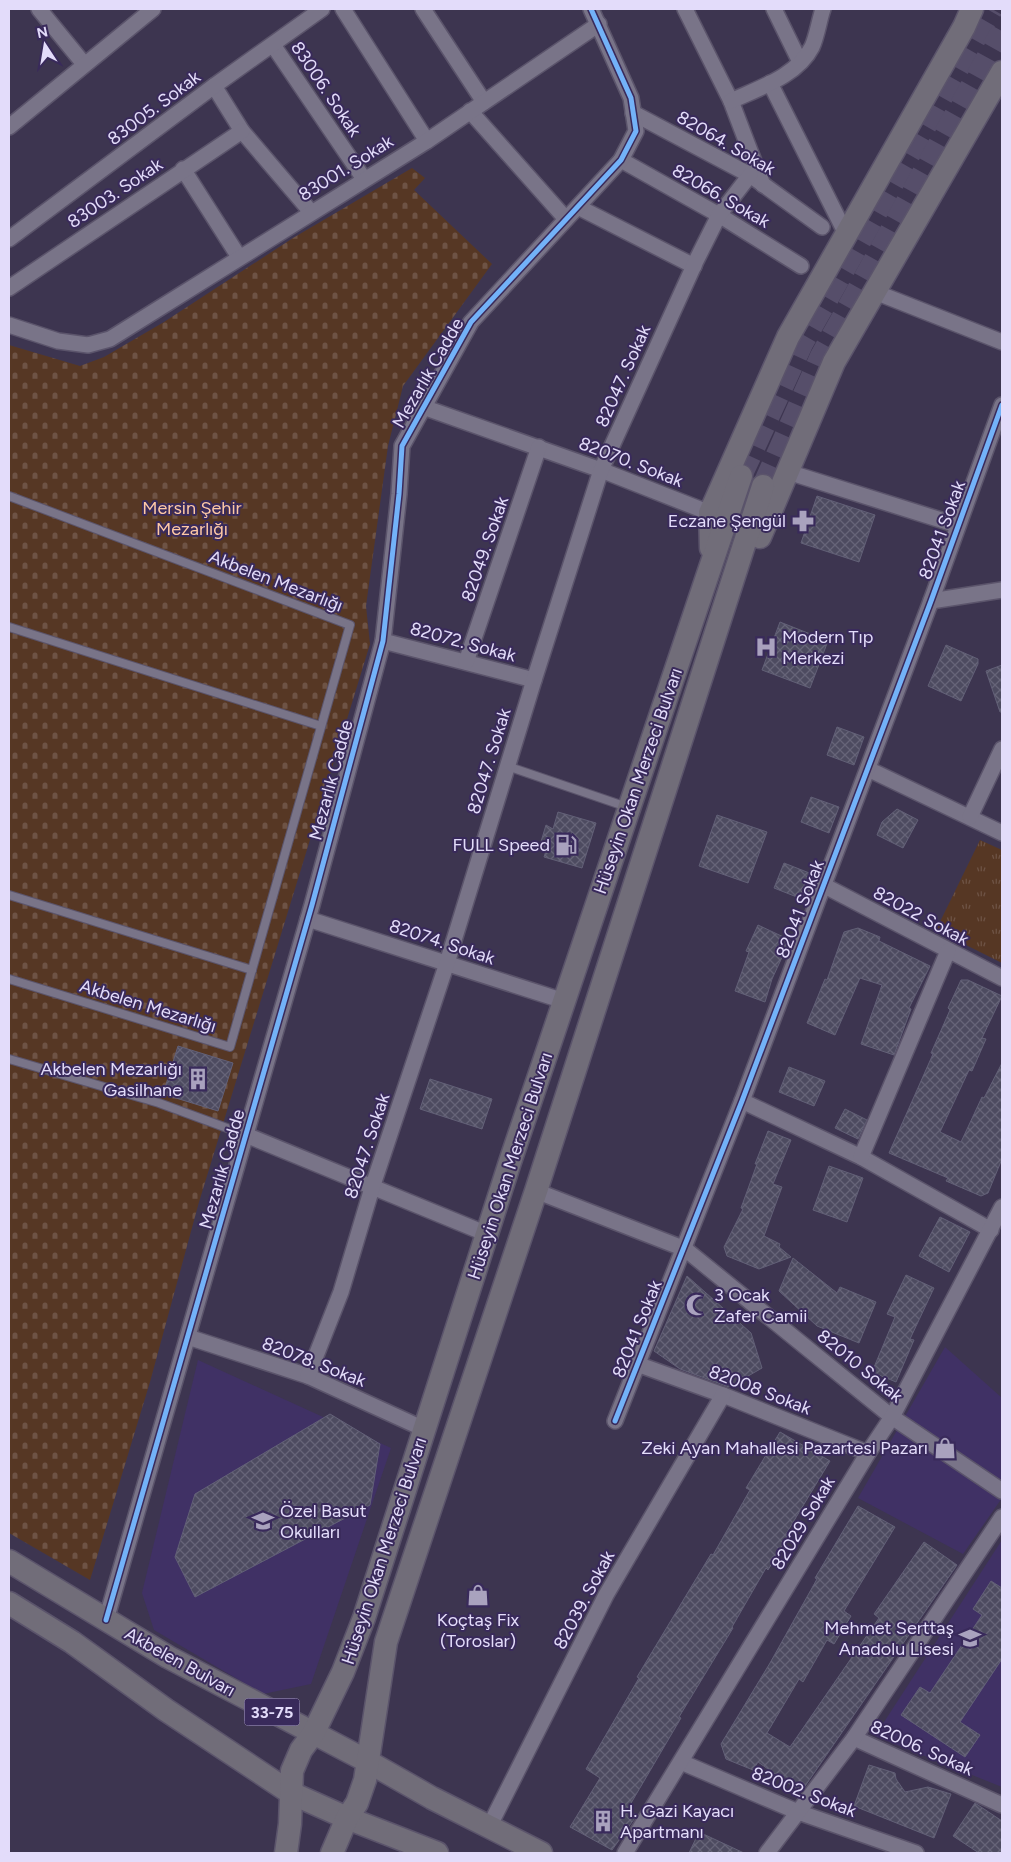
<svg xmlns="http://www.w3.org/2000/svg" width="1011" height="1862" font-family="Figtree,sans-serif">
  <defs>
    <pattern id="cemetery-stones" width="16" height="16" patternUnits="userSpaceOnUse" patternTransform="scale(1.25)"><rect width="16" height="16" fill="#563724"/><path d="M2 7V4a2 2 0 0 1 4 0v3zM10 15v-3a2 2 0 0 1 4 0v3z" fill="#6e5345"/></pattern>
    <pattern id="park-tufts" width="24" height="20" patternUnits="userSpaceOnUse" patternTransform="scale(1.25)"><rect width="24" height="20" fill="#563724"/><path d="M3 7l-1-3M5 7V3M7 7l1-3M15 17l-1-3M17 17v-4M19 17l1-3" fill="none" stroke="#6e5345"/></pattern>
    <pattern id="building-cross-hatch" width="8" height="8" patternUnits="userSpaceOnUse" patternTransform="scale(1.25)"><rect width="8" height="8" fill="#4d4b60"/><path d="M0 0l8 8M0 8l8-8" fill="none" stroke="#666478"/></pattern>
  </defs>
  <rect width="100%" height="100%" fill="#3d3550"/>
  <g fill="#403165">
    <path d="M945,1347l57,51v100l-39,56 -105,-56z"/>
    <path d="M198,1360l193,88 -80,236 -48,10 -109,-64 -12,-37z"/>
    <path d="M1002,1540v247l-127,-51z"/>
  </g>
  <path fill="url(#cemetery-stones)" d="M412,168l13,10 -11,12 78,74 -89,122 -15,60 -22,160 4,38 -171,558 -49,180 -60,198 -81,-47v-1188l71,21 24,-9 60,-35 129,-84z"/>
  <path fill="url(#park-tufts)" d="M980,840l22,10v113l-66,-33z"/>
  <g fill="url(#building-cross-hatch)" stroke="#626077">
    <path d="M817,496l58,19 -16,47 -58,-19z"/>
    <path d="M780,622l48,19 -18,47 -48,-18z"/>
    <path d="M946,645l32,14v5l-17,37 -33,-15z"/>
    <path d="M1002,665v47h-2l-14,-41z"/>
    <path d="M837,727l27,10 -10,28 -27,-10z"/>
    <path d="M811,797l28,10 -10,26 -28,-11z"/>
    <path d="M897,809l21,11 -15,28 -26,-13 5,-13z"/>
    <path d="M558,812l38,11 -14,45 -38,-11 3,-9 -7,-3 6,-20 7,4z"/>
    <path d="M717,815l50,17 -19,51 -49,-17z"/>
    <path d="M784,863l33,13 -10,25 -33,-13z"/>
    <path d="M758,925l32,15 -18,39 -7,23 -30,-11 14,-39 -3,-1z"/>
    <path d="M858,928l22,9 -1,4 51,25 -21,42 2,1 -17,46 -33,-11 21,-59 -22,-7 -25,57 -28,-12 18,-44 2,1 17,-48z"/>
    <path d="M961,980h7l34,16 -20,42 4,1 -14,32 -3,-1 -29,62 21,10 21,-45 2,1 18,-35v96l-14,34 -7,3 -35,-15 2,-3 -59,-25 44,-99 -2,-1 19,-43 -2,-2z"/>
    <path d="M178,1046l55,17 -15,48 -55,-17z"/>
    <path d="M789,1067l36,14 -11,25 -35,-14z"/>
    <path d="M430,1079l62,20 -10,30 -62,-20z"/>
    <path d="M845,1109l22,11 -9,19 -23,-11z"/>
    <path d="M768,1131l23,9 -18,44 9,3 -18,49 16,8 -1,3 12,10 -32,12 -32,-13 -3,-9 19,-38 -2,-1 16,-44h-2z"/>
    <path d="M829,1166l34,12 -16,44 -34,-12z"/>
    <path d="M940,1217l30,15 -21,40 -30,-16z"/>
    <path d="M793,1258l44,35 3,-6 36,15 -17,41 -42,-17 -38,-35z"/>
    <path d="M906,1275l28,13 -24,51 4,1 -18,42 -24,-10 23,-55 -8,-3z"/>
    <path d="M687,1276l64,57 11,35 -33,19 -49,-18 -26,-18z"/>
    <path d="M330,1414l50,30 -10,61 -175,92 -20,-40 20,-63z"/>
    <path d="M780,1432l50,29 -44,73 2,2 -20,34 -2,-2 -34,59 1,1 -54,89 2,1 -54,92 10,5 -25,35 -42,-23 30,-49 -14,-9 53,-91 -2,-1 74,-123 2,1 37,-65 -4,-2z"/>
    <path d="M858,1506l37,21 -51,84 7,5 -17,28 -7,-4 -24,42 -4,-3 -32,54 23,14 89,-129 -5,-4 50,-72 33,23 -156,227 -43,-30 -5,8 -27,-11 -5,-15 49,-81 47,-84 -2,-1z"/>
    <path d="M991,1581l11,7v71l-42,63 20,13 -15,22 -64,-42 19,-28 10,6 52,-78 -9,-6z"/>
    <path d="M869,1765l26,8 1,6 9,13 23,-5 23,7 -17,44 -80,-32z"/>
    <path d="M975,1803l27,18v32h-23l-26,-17z"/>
    <path d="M699,1832l45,21h-55z"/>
  </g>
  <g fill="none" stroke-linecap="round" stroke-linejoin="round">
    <g stroke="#564e6a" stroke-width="22" stroke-dasharray="22 11" stroke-linecap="butt">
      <path d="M741,476l62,-134 189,-333"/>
      <path d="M763,486l58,-130 181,-325"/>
    </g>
    <g stroke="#5b546b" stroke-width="10">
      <g id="lane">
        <path d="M9,496l341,129 -120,422 -221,-68"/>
        <path d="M9,627l312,99"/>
        <path d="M507,766l120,41"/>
        <path d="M9,895l243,75"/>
        <path d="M9,1059l150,44 87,32"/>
      </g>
    </g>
    <g stroke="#5b546b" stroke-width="18">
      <g id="street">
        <path d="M39,9l45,55"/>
        <path d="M343,9l84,132"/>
        <path d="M423,9l61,93"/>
        <path d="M685,9l46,92 32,84"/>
        <path d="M774,9l26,53"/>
        <path d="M273,45l91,134"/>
        <path d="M770,83l76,151"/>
        <path d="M214,86l28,45 69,81"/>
        <path d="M731,101c28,-13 66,-25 81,-54 5,-11 7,-26 11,-38"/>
        <path d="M470,111l96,108"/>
        <path d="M633,113l117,62 72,52"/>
        <path d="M9,127l144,-118"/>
        <path d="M621,160l98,55 82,51"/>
        <path d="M183,169l56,88"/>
        <path d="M582,209l112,57"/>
        <path d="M9,239l205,-153 108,-77"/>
        <path d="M9,288l233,-157"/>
        <path d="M875,292l127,50"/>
        <path d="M9,325l49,16 30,4 22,-6 317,-198 172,-117"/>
        <path d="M423,407l178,63 109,43"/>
        <path d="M788,472l169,53"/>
        <path d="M931,601l71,-11"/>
        <path d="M383,641l151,39"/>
        <path d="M466,662l73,-215"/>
        <path d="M868,769l134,64"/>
        <path d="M970,817l32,-68"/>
        <path d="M823,885l179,93"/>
        <path d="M308,919l256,82"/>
        <path d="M742,1101l119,56 130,73"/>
        <path d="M246,1135l241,99"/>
        <path d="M861,1157l87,-206"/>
        <path d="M536,1191l149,58 207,168 110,74"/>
        <path d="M188,1337l120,39 116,53"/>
        <path d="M637,1364l86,31 145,58"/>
        <path d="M308,1376l33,-84 31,-104 75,-225 87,-283 67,-210 95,-209 23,-46 31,-40"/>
        <path d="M615,1421l127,-320 189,-500 71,-196"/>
        <path d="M106,1620l206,-715 71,-264 16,-147 3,-48 69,-124 150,-162 15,-29 -5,-33 -40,-89"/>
        <path d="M854,1738l148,67"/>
        <path d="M681,1762l117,50 118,41"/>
        <path d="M489,1827l117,-232 117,-200"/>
        <path d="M625,1853l243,-400 24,-36 110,-210"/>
        <path d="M767,1853l87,-115 148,-221"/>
      </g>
    </g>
    <g stroke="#5b546b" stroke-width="25">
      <g id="primary">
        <path d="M760,537l74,-175 168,-290"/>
        <path d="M711,548l-1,-35 78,-176 176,-310 8,-18"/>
        <path d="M9,1561l159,96 199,104 65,37 109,55"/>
        <path d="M9,1603l63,39 94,68 125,83 56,25 90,35"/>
        <path d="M286,1853l4,-29 2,-53 9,-21 12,-16 30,-62 21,-54 146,-456 231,-686"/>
        <path d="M332,1853l15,-35 10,-15 8,-23 21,-138 150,-451 227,-705"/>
      </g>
    </g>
    <use href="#lane" stroke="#797488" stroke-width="8"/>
    <use href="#street" stroke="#797488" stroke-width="15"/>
    <use href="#primary" stroke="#716d79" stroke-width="22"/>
    <g stroke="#392a5b" stroke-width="8">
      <g id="cycleway">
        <path d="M615,1421l127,-320 189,-500 71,-196"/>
        <path d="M106,1620l206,-715 71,-264 16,-147 3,-48 69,-124 150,-162 15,-29 -5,-33 -40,-89"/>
      </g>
    </g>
    <use href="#cycleway" stroke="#73b2f8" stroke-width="5"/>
  </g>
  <defs>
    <g id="pharmacy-bare" transform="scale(1.725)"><path d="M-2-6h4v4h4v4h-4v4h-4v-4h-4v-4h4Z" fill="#a9a2be" stroke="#392a5b" stroke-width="2.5" paint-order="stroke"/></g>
    <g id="hospital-bare" transform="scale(1.725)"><path d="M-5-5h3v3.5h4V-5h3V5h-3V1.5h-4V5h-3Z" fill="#a9a2be" stroke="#392a5b" stroke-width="2.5" paint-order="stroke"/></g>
    <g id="fuel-bare" transform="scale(1.725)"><path d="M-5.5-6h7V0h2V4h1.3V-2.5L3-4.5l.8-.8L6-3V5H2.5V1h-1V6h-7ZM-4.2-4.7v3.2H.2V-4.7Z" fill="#a9a2be" stroke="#392a5b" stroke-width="2.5" paint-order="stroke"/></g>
    <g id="building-bare" transform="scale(1.725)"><path d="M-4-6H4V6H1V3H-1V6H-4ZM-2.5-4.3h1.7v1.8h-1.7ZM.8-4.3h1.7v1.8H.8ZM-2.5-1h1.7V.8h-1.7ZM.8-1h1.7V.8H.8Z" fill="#a9a2be" stroke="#392a5b" stroke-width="2.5" paint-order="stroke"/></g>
    <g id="mosque-bare" transform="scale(1.725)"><path d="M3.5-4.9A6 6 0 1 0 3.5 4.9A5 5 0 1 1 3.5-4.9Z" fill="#a9a2be" stroke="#392a5b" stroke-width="2.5" paint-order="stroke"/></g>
    <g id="shop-bare" transform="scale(1.725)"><path d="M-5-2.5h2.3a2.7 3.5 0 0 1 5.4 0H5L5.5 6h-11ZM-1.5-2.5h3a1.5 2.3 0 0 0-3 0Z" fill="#a9a2be" stroke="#392a5b" stroke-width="2.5" paint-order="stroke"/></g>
    <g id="school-bare" transform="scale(1.725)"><path d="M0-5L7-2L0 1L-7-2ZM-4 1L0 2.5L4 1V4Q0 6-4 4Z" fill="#a9a2be" stroke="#392a5b" stroke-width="2.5" paint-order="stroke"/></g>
  </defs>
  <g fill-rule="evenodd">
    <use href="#pharmacy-bare" x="803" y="521"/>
    <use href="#hospital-bare" x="766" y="647"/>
    <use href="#fuel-bare" x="566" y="845"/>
    <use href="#building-bare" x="198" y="1079"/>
    <use href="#mosque-bare" x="697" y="1305"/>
    <use href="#shop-bare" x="945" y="1448"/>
    <use href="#school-bare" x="263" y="1521"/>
    <use href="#shop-bare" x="478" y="1595"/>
    <use href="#school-bare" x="970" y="1638"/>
    <use href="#building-bare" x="603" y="1821"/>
  </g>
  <g text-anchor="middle" stroke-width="4" stroke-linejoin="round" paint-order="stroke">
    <rect fill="#392a5b" stroke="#b0a7ca" stroke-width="1" x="244.5" y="1698.5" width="55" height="27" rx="4"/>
    <g font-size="16" font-weight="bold" fill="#e3dcfa">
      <text x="272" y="1718">33-75</text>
    </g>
    <g font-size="18" fill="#e3dcfa" stroke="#392a5b">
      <text transform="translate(326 89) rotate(56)" y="6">83006. Sokak</text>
      <text transform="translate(154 108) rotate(-37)" y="6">83005. Sokak</text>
      <text transform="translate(726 143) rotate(30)" y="6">82064. Sokak</text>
      <text transform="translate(346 168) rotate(-32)" y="6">83001. Sokak</text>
      <text transform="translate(115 193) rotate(-34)" y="6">83003. Sokak</text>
      <text transform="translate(721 196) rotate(30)" y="6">82066. Sokak</text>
      <text transform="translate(428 373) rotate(-60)" y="6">Mezarlık Cadde</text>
      <text transform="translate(623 376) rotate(-66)" y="6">82047. Sokak</text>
      <text transform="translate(631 462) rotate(21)" y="6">82070. Sokak</text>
      <text transform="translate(942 530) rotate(-70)" y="6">82041 Sokak</text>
      <text transform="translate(485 549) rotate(-71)" y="6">82049. Sokak</text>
      <text transform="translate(276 581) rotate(21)" y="6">Akbelen Mezarlığı</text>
      <text transform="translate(463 642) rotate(15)" y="6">82072. Sokak</text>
      <text transform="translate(489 761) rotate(-73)" y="6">82047. Sokak</text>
      <text transform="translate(331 780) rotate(-75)" y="6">Mezarlık Cadde</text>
      <text transform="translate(638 781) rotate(-71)" y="6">Hüseyin Okan Merzeci Bulvarı</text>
      <text transform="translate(800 909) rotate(-69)" y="6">82041 Sokak</text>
      <text transform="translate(921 916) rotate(28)" y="6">82022 Sokak</text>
      <text transform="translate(442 942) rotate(18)" y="6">82074. Sokak</text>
      <text transform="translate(148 1006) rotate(17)" y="6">Akbelen Mezarlığı</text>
      <text transform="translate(367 1146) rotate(-72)" y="6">82047. Sokak</text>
      <text transform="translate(510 1166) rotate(-72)" y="6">Hüseyin Okan Merzeci Bulvarı</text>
      <text transform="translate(222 1169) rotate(-74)" y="6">Mezarlık Cadde</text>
      <text transform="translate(637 1329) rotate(-68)" y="6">82041 Sokak</text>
      <text transform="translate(314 1362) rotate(21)" y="6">82078. Sokak</text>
      <text transform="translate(860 1366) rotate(39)" y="6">82010 Sokak</text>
      <text transform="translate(760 1390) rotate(21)" y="6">82008 Sokak</text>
      <text transform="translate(803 1523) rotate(-59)" y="6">82029 Sokak</text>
      <text transform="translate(384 1551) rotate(-72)" y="6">Hüseyin Okan Merzeci Bulvarı</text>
      <text transform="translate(584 1600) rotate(-62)" y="6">82039. Sokak</text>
      <text transform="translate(180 1662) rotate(29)" y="6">Akbelen Bulvarı</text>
      <text transform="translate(922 1748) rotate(24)" y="6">82006. Sokak</text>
      <text transform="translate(804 1792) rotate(21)" y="6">82002. Sokak</text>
    </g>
    <g font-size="18" fill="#fec9a5" stroke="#392a5b">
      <text x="192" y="514">Mersin Şehir<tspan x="192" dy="21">Mezarlığı</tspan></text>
    </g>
    <g font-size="18" fill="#e3dcfa" stroke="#392a5b" text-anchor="end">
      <text x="786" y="527">Eczane Şengül</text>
      <text x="782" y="643" text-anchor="start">Modern Tıp<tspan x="782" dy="21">Merkezi</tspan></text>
      <text x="550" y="851">FULL Speed</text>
      <text x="182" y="1075">Akbelen Mezarlığı<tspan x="182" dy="21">Gasilhane</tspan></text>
      <text x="714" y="1301" text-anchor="start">3 Ocak<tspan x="714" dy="21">Zafer Camii</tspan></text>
      <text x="928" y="1454">Zeki Ayan Mahallesi Pazartesi Pazarı</text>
      <text x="280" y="1517" text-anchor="start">Özel Basut<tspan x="280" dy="21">Okulları</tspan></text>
      <text x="478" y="1626" text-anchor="middle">Koçtaş Fix<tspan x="478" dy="21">(Toroslar)</tspan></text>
      <text x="954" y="1634">Mehmet Serttaş<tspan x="954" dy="21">Anadolu Lisesi</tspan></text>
      <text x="620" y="1817" text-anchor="start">H. Gazi Kayacı<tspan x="620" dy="21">Apartmanı</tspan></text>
    </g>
  </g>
  <rect width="1011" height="1862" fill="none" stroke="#e3dcfa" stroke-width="20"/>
  <g transform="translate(45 45) rotate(348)" stroke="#392a5b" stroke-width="4" paint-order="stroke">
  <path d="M0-4L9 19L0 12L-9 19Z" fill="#e3dcfa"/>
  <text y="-8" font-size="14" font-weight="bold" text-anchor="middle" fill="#e3dcfa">N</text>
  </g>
</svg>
